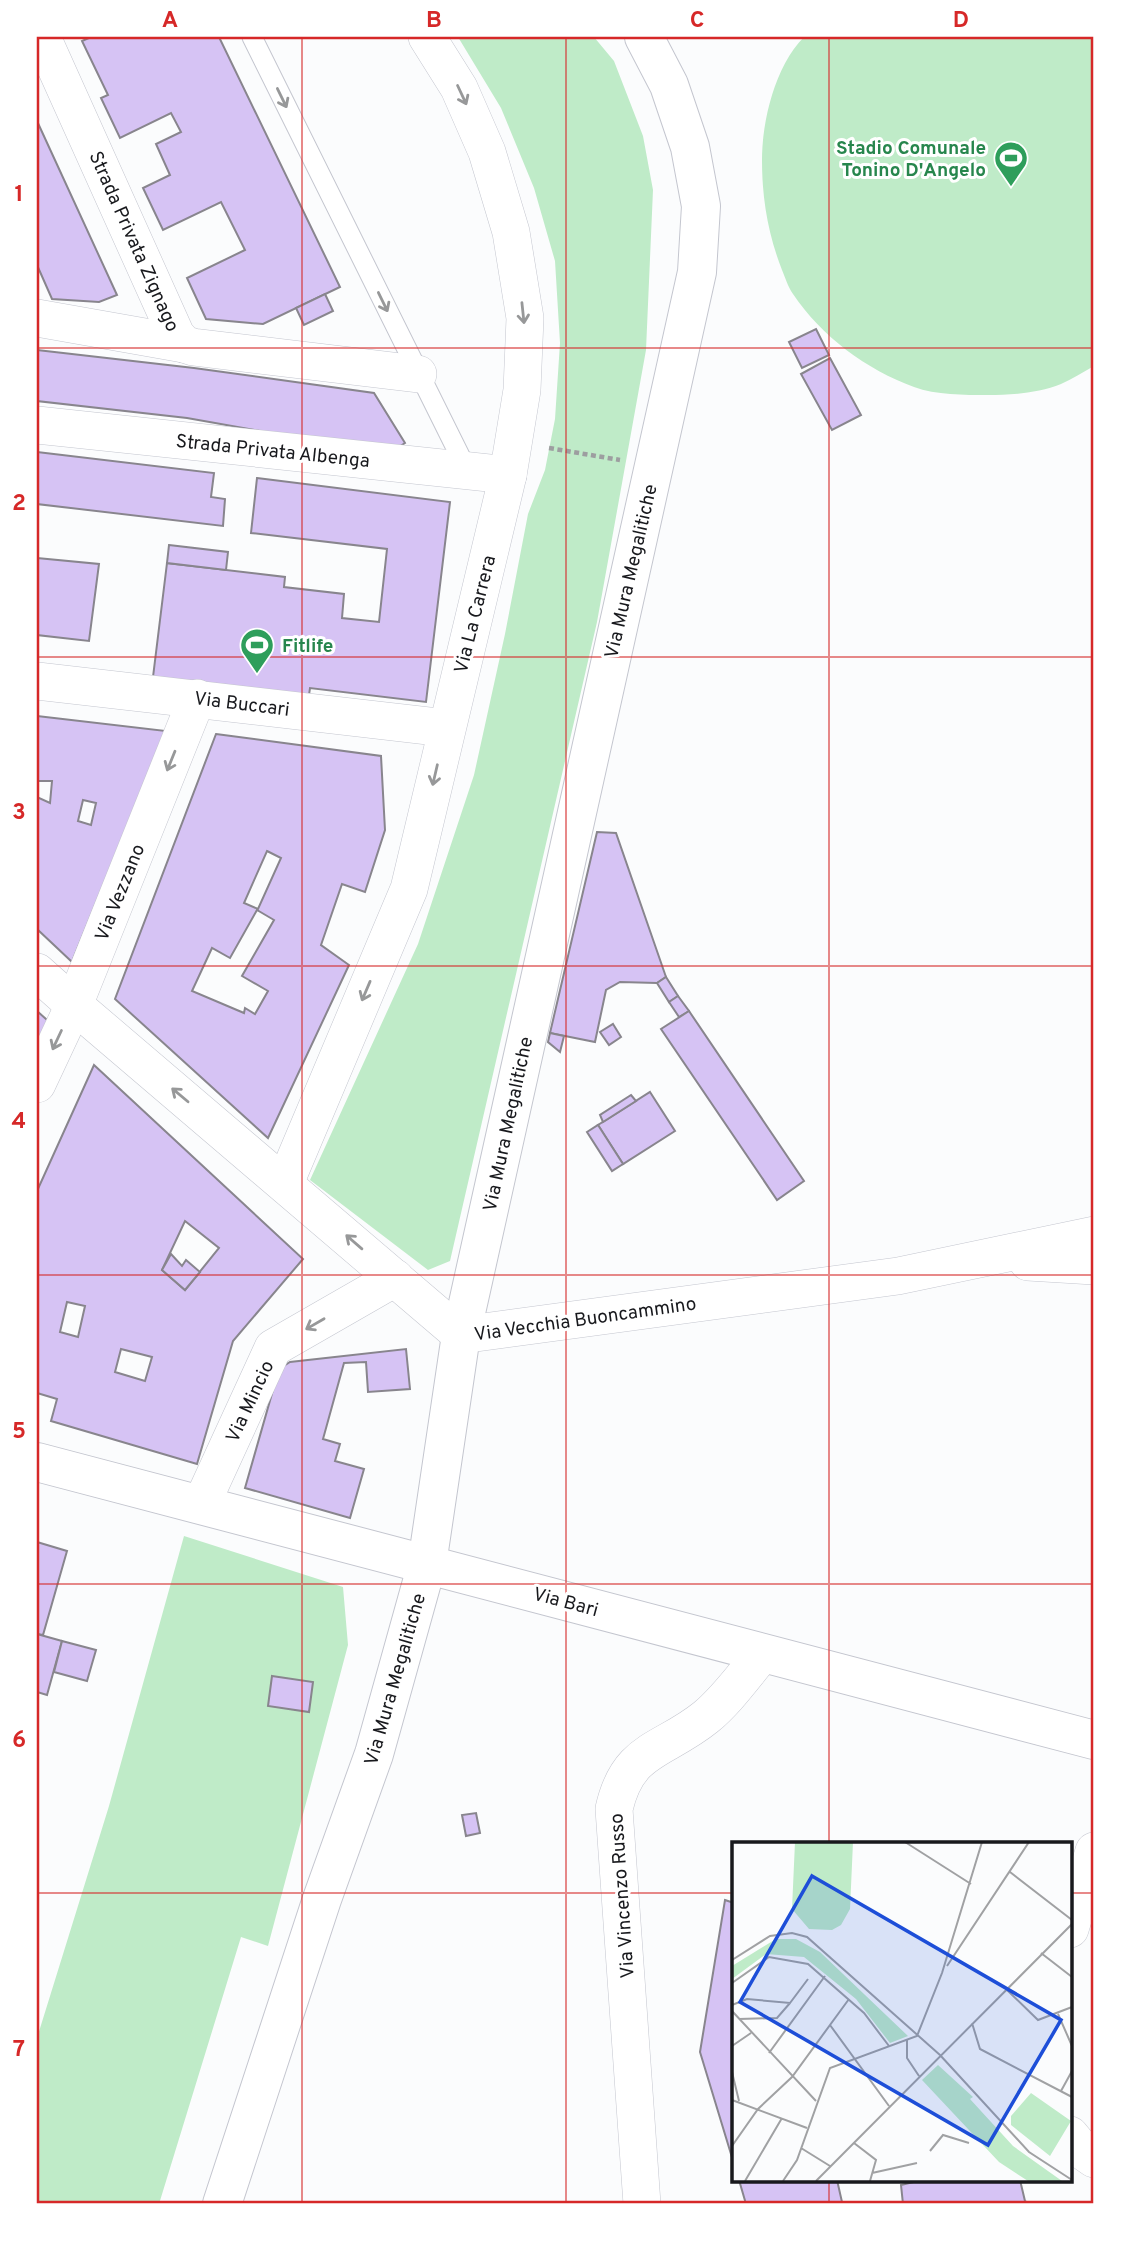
<svg xmlns="http://www.w3.org/2000/svg" width="1131" height="2241" font-family="Overpass,sans-serif">
  <rect width="100%" height="100%" fill="#fbfcfd"/>
  <g fill="#bfebc8">
    <path d="M458,37h136l20,24 29,75 10,54 -7,160 -49,272 -147,639 -22,9 -118,-90 108,-236 56,-169 31,-141 23,-120 17,-44 10,-51 5,-76 -5,-82 -21,-73 -33,-80z"/>
    <path d="M804,37h290v329c-11,6 -22,13 -33,18 -22,9 -49,11 -73,11 -24,0 -52,0 -74,-8 -47,-17 -93,-51 -121,-93 -5,-7 -8,-17 -11,-24 -14,-36 -20,-71 -20,-110 0,-39 13,-94 42,-123z"/>
    <path d="M184,1536l159,51 5,58 -80,301 -27,-9 -82,267h-122v-166l72,-232z"/>
  </g>
  <g fill="#d6c3f4" stroke="#88858d" stroke-width="2" fill-rule="evenodd">
    <path d="M91,37h128l121,250 -77,37 -57,-5 -19,-41 58,-28 -24,-48 -58,28 -20,-42 27,-13 -14,-31 25,-12 -10,-19 -51,25 -19,-40 7,-3 -26,-54z"/>
    <path d="M37,121l80,174 -18,7 -47,-3 -15,-34z"/>
    <path d="M325,294l8,17 -29,14 -8,-17z"/>
    <path d="M816,329l13,26 -27,13 -13,-26z"/>
    <path d="M37,350l157,18 180,25 31,50 -17,11 -201,-36 -150,-17z"/>
    <path d="M830,358l31,57 -29,15 -31,-56z"/>
    <path d="M37,452l177,21 -3,24 14,2 -2,27 -186,-22z"/>
    <path d="M257,478l193,24 -24,200 -116,-14 -1,7 -156,-18 14,-114 118,14 -1,10 60,7 -2,24 37,4 8,-73 -136,-16z"/>
    <path d="M169,545l59,7 -2,18 -59,-7z"/>
    <path d="M37,558l62,6 -10,77 -52,-6z"/>
    <path d="M37,716l129,15 -94,231 -35,-33v-132l13,6 2,-22h-15zM83,800l13,3 -5,22 -13,-4z"/>
    <path d="M216,734l165,22 4,74 -20,62 -23,-8 -21,61 28,20 -81,173 -153,-139zM267,851l14,7 -23,51 -14,-6zM257,910l17,10 -32,56 26,15 -13,23 -10,-6 -1,5 -52,-22 20,-43 18,10z"/>
    <path d="M597,832l19,1 50,144 -9,6 -37,-1 -14,8 -11,52 -45,-9z"/>
    <path d="M666,977l12,19 -9,6 -12,-19z"/>
    <path d="M678,996l11,15 -10,6 -10,-15z"/>
    <path d="M37,1011l18,16 -18,38z"/>
    <path d="M689,1011l115,170 -27,19 -116,-171z"/>
    <path d="M613,1024l8,13 -12,8 -9,-13z"/>
    <path d="M550,1033l14,3 -4,16 -12,-10z"/>
    <path d="M94,1065l209,194 -70,82 -36,123 -146,-43 6,-22 -20,-6v-202zM185,1221l34,27 -34,42 -23,-20zM67,1302l18,4 -7,31 -18,-5zM121,1349l31,8 -7,24 -30,-9z"/>
    <path d="M650,1092l25,39 -52,33 -25,-39z"/>
    <path d="M631,1095l5,6 -33,21 -3,-7z"/>
    <path d="M598,1125l25,39 -11,7 -25,-39z"/>
    <path d="M171,1254l11,12 4,-6 14,12 -15,18 -23,-20z"/>
    <path d="M406,1349l4,40 -42,3 -2,-30 -22,1 -21,76 17,5 -5,17 29,8 -14,49 -105,-30 34,-119 11,-7z"/>
    <path d="M37,1542l30,9 -24,84 -6,-1z"/>
    <path d="M37,1634l25,7 -15,54 -10,-3z"/>
    <path d="M62,1641l34,9 -9,31 -33,-9z"/>
    <path d="M272,1676l41,6 -4,30 -41,-6z"/>
    <path d="M476,1813l4,20 -14,3 -4,-21z"/>
    <path d="M725,1900l9,3v261l-34,-112z"/>
    <path d="M739,2180h98l5,22 -10,2h-86z"/>
    <path d="M922,2180h98l5,21 5,3h-127l-2,-19z"/>
  </g>
  <g fill="none" stroke-linecap="round" stroke-linejoin="round">
    <g stroke="#c4c6cf" stroke-width="21">
      <path id="service" d="M252,37l215,433"/>
    </g>
    <g stroke="#c4c6cf" stroke-width="38">
      <g id="minor">
        <path d="M42,37l134,298 8,9 9,3 225,27"/>
        <path d="M37,318l147,26"/>
        <path d="M37,425l471,50"/>
        <path d="M37,681l409,47"/>
        <path d="M37,972l37,33 387,330 437,-59 196,-41"/>
        <path d="M37,1084l37,-79 123,-307"/>
        <path d="M285,1183l124,-294 99,-414 14,-85 3,-72 -14,-86 -24,-80 -28,-64 -32,-51"/>
        <path d="M1028,1262l66,4"/>
        <path d="M201,1505l72,-157 122,-70"/>
        <path d="M1070,1929l24,-78"/>
        <path d="M1070,2135l14,17 10,7"/>
        <path d="M642,2204l-28,-395c14,-62 49,-57 92,-92 21,-17 39,-43 57,-64"/>
      </g>
    </g>
    <g stroke="#c4c6cf" stroke-width="40">
      <path id="tertiary" d="M222,2204l100,-305 52,-145 53,-190"/>
    </g>
    <g stroke="#c4c6cf" stroke-width="40">
      <g id="secondary">
        <path d="M37,1462l1057,278"/>
        <path d="M427,1564l34,-229 236,-1063 4,-66 -11,-59 -21,-62 -25,-48"/>
      </g>
    </g>
    <path stroke="#9d9ea0" stroke-width="4.5" stroke-dasharray="5 3.5" stroke-linecap="butt" d="M549,448l71,12"/>
    <use href="#service" stroke="#fff" stroke-width="19"/>
    <use href="#minor" stroke="#fff" stroke-width="37"/>
    <use href="#tertiary" stroke="#fff" stroke-width="38"/>
    <use href="#secondary" stroke="#fff" stroke-width="38"/>
  </g>
  <defs><path id="oneway-shaft" d="M-6 0H5M1.5-3L5.5 0L1.5 3" fill="none" stroke-width="1.6" stroke-linecap="round" stroke-linejoin="round" transform="scale(1.75)"/></defs>
  <g stroke="#979899">
    <use href="#oneway-shaft" transform="translate(462 95) rotate(65)"/>
    <use href="#oneway-shaft" transform="translate(282 98) rotate(64)"/>
    <use href="#oneway-shaft" transform="translate(383 302) rotate(64)"/>
    <use href="#oneway-shaft" transform="translate(523 313) rotate(84)"/>
    <use href="#oneway-shaft" transform="translate(171 761) rotate(112)"/>
    <use href="#oneway-shaft" transform="translate(435 775) rotate(103)"/>
    <use href="#oneway-shaft" transform="translate(366 991) rotate(113)"/>
    <use href="#oneway-shaft" transform="translate(57 1040) rotate(115)"/>
    <use href="#oneway-shaft" transform="translate(180 1095) rotate(-140)"/>
    <use href="#oneway-shaft" transform="translate(354 1242) rotate(-139)"/>
    <use href="#oneway-shaft" transform="translate(315 1324) rotate(150)"/>
  </g>
  <path fill="none" stroke="#d62828" stroke-width="2" stroke-opacity="0.55" d="M302,37v2167M566,37v2167M829,37v1807M37,348h1057M37,657h1057M37,966h1057M37,1275h1057M37,1584h1057M37,1893h697M1070,1893h24M829,2180v24"/>
  <defs>
    <g id="stadium-pin" transform="scale(1.75)"><path d="M0 17L-7.5 6A9.5 9.5 0 1 1 7.5 6Z" fill="#2e9e5b" stroke="#fff"/><path d="M0-5a6.5 5 0 1 0 0 10a6.5 5 0 1 0 0-10ZM-3.5-1.8h7v3.6h-7Z" fill="#fff"/></g>
  </defs>
  <g fill-rule="evenodd">
    <use href="#stadium-pin" x="1011" y="158"/>
    <use href="#stadium-pin" x="257" y="645"/>
  </g>
  <g text-anchor="middle" stroke-width="6" stroke-linejoin="round" paint-order="stroke">
    <g font-size="19" font-weight="bold" fill="#27864d" stroke="#fff" text-anchor="end">
      <text x="986" y="154">Stadio Comunale<tspan x="986" dy="22">Tonino D'Angelo</tspan></text>
      <text x="282" y="652" text-anchor="start">Fitlife</text>
    </g>
    <g font-size="19" fill="#18191d" stroke="#fff">
      <text transform="translate(135 241) rotate(66)" y="7">Strada Privata Zignago</text>
      <text transform="translate(273 450) rotate(6)" y="7">Strada Privata Albenga</text>
      <text transform="translate(630 571) rotate(-77)" y="7">Via Mura Megalitiche</text>
      <text transform="translate(474 614) rotate(-76)" y="7">Via La Carrera</text>
      <text transform="translate(242 703) rotate(7)" y="7">Via Buccari</text>
      <text transform="translate(119 892) rotate(-68)" y="7">Via Vezzano</text>
      <text transform="translate(507 1124) rotate(-78)" y="7">Via Mura Megalitiche</text>
      <text transform="translate(585 1318) rotate(-8)" y="7">Via Vecchia Buoncammino</text>
      <text transform="translate(249 1401) rotate(-65)" y="7">Via Mincio</text>
      <text transform="translate(566 1601) rotate(15)" y="7">Via Bari</text>
      <text transform="translate(394 1679) rotate(-74)" y="7">Via Mura Megalitiche</text>
      <text transform="translate(621 1896) rotate(-94)" y="7">Via Vincenzo Russo</text>
    </g>
  </g>
  <g transform="translate(732 1842)">
    <rect width="340" height="340" fill="#fbfcfd"/>
    <path d="M63,0h58l-3,67 -9,16 -9,5 -23,-1 -17,-20zM44,97h20l24,13 88,84 -18,7 -34,-44 -52,-42 -38,-3 -34,25v-13zM206,223l35,32 -3,2 43,47 49,35h-34l-29,-19 -77,-82zM299,251l40,28 -21,35 -39,-31v-9z" fill="#bfebc8"/>
    <path fill="none" stroke="#a0a1a3" stroke-width="2" d="M173,0l66,42M278,30l62,48M309,111l31,24M0,118l38,-24 22,-3 15,4 133,118M215,124l82,-124M0,141l37,-26 39,7 56,49 25,33M274,147l32,31 34,-13M0,163l15,-6 43,4 18,-24M0,169l84,90M326,172l14,32M7,177l38,-1 13,-15M240,181l8,26 92,48M98,183l59,81M175,198v18l12,18M0,204l19,-13M37,211l56,-77M208,213l89,97 43,28M0,230l7,29M329,249l11,-20M0,258l75,28M122,301l22,17 -6,21M0,304l26,-37 34,-32 57,-78M69,306l29,18M198,309l13,-16 26,8M140,331l45,-10M13,339l37,-63M51,339l14,-21 33,-92 87,-32 25,-63 40,-131M84,339l256,-257"/>
    <path fill="#1d4ed8" fill-opacity="0.15" stroke="#1d4ed8" stroke-width="3.5" d="M80,34l249,144 -73,125 -248,-143z"/>
    <rect width="340" height="340" fill="none" stroke="#18191d" stroke-width="3.5"/>
  </g>
  <rect width="1131" height="2241" fill="none" stroke="#ffffff" stroke-width="77"/>
  <rect x="38" y="38" width="1054" height="2164" fill="none" stroke="#d62828" stroke-width="2.5"/>
  <g font-size="23" text-anchor="middle" font-weight="bold" fill="#d62828">
    <text x="170" y="27">A</text>
    <text x="434" y="27">B</text>
    <text x="697" y="27">C</text>
    <text x="961" y="27">D</text>
    <text x="19" y="201">1</text>
    <text x="19" y="510">2</text>
    <text x="19" y="819">3</text>
    <text x="19" y="1128">4</text>
    <text x="19" y="1438">5</text>
    <text x="19" y="1747">6</text>
    <text x="19" y="2056">7</text>
  </g>
</svg>
